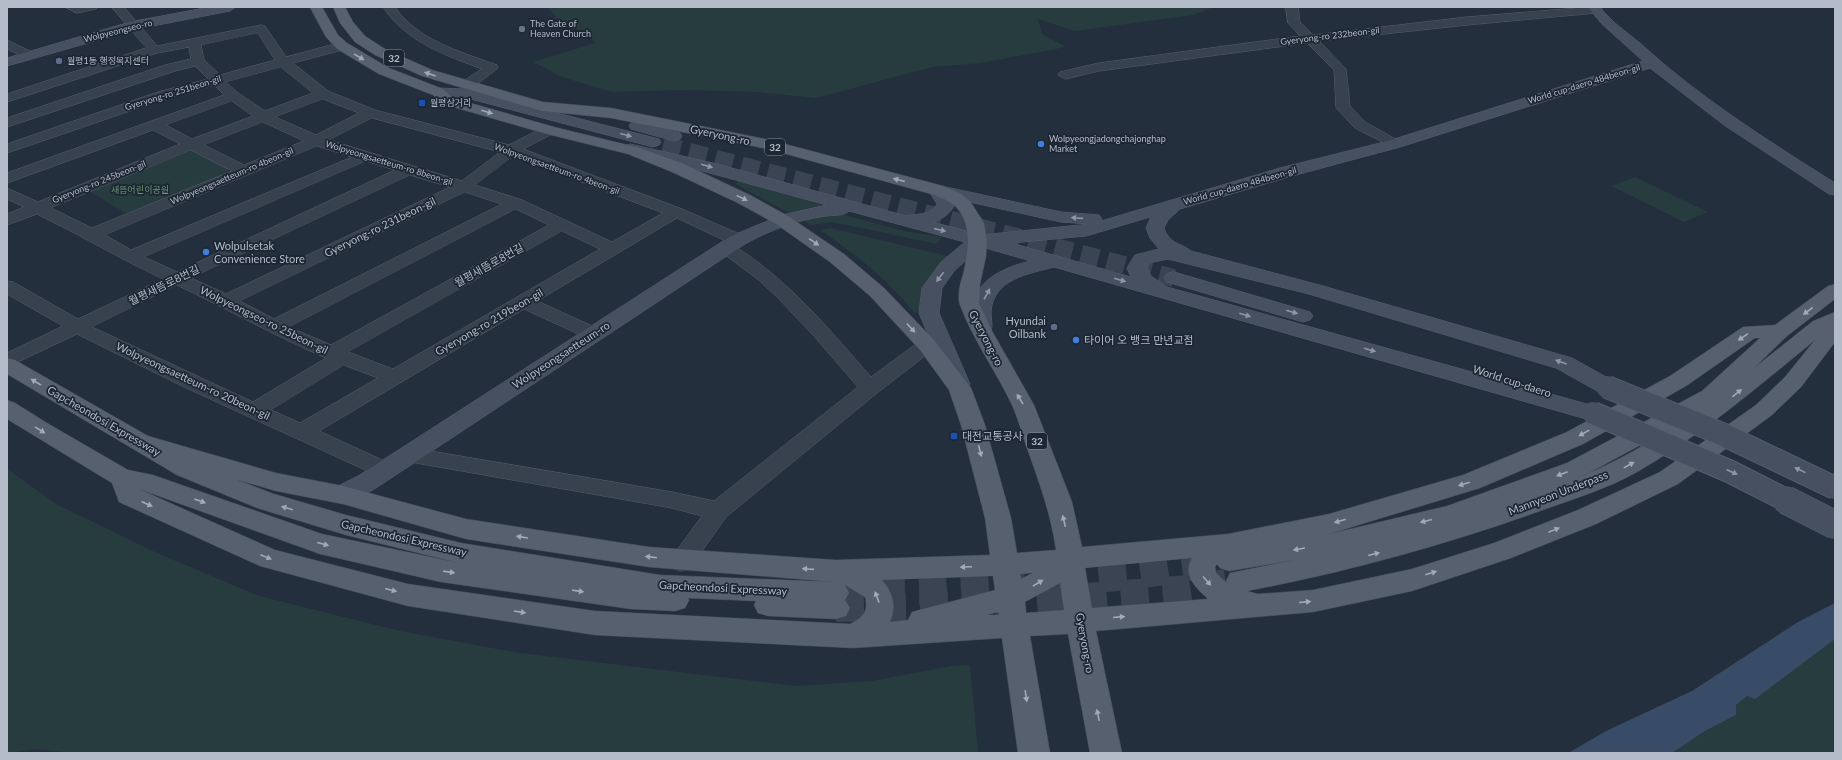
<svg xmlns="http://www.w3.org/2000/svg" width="1842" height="760" font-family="Lato,'Noto Sans KR',sans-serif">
  <rect width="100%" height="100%" fill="#242f3e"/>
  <g fill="#263c3f">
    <path d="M545,7h669l-21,8 -118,16 -37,-12 4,15 24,13 -85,16 -49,4 -116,31 -58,-6 -76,-2 -70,2 -50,-15 -29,-15 62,-19c-13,-18 -20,-11 -34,-21 -7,-4 -8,-12 -16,-15z"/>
    <path d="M193,149l37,19 -7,7 -94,40 -42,-25z"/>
    <path d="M1635,177l73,35 -24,10 -73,-36z"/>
    <path d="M740,180l85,24 2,4 -33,6 -5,-1 -54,-29z"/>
    <path d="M837,213l67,18 38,6 -5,7 -104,-22 -22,3 -9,-5z"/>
    <path d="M830,228l122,29 -31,53 -7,3c-26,-34 -59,-59 -94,-83z"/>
    <path d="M7,469l51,36 99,48 102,43 141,35 120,22 276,33 76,-5 79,-15 19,-1 8,88h-905l-37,-4 -29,4z"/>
    <path d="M1835,639v114h-163l33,-22 31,-16v-10c29,-26 67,-43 99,-66z"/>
  </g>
  <path fill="#394c67" d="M1835,603v36l-80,60 -8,-3 -11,9v10l-31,16 -33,22h-108l6,-1 36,-21 86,-40 106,-69z"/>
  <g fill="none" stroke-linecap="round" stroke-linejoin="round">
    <path stroke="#3a4453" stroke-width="18" stroke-dasharray="18 9" stroke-linecap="butt" d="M663,145l511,133"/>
    <g stroke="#3a4453" stroke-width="28" stroke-dasharray="28 14" stroke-linecap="butt">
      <path d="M1057,583l79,-8 82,-12"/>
      <path d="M835,593l94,-2 96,-6"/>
      <path d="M995,604l194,-15 37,-6"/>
      <path d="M836,608l127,-2"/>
    </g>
    <g stroke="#565f6c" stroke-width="1">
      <g id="street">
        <path d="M65,7h33l-2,2 -19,4z"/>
        <path d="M112,7h12l33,39 104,-21 4,1 21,31 56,-15 4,1 2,3 -2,3 -53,14 35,28 47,19 134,35 35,-18h10l2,3 -2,3 -31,16 159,60 62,27 2,4 -2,4 -6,1 -6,-1 -55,-26 -140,83 64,29 2,4 -2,4 -7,2 -7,-2 -63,-29 -205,122 72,33 3,6 -3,6 -8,2 -199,-91 -107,-53 -70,33v-14l56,-27 -56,-32v-13l6,1 65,37 85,-40c-43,-20 -84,-45 -126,-65l-30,11v-11l17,-7 -17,-8v-11l31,14 142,-58 -27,-14 -146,53v-10l217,-78 -10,-10 -46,13 -161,55v-9l151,-52 50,-13 -13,-13 -20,5 -168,56v-9l158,-53 26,-6 -2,-12 -32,6 -150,49v-8l139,-46zM258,33l17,27 -55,15 -16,-15 -3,-15zM281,67l32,26 -48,18 -27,-18 -12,-11zM323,99l36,14 -43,22 -41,-18zM232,101l21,15 -61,23 -26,-14zM372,118l128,34 -38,29 -133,-41zM263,122l41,19 -60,24 -40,-20zM317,146l35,11 -221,93 -26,-15zM191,150l41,21 -140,57 -41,-20zM513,156l150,57 -51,29 -90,-42 -47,-15zM366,161l29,9 -218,102 -33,-15zM410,175l40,12 -224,107 -35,-16zM465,192l37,12 -228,115 -34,-18zM516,209l33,16 -218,120 -42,-18zM562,231l38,18 -207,120 -45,-17zM177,285c50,24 98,51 149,73l-73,44 -161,-75zM344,365l34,13 -78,45 -29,-13z"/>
        <path d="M383,7h12c22,33 66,45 102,58l1,3 -26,20h-10l-2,-3 2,-3 20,-13c-37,-14 -76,-27 -99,-62z"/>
        <path d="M1286,7h12l2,15 13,13 154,-18 123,-10 10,1 2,2 -6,3 -129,12 -148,16 27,28 4,37 15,16 34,19 2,3 -2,3 -5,1 -39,-20 -17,-18 -2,-3 -2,-37 -27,-27 -208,28 -34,8 -7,-4 2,-3 39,-9 201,-27 -12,-13z"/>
        <path d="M7,40l25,12 2,3 -6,4 -21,-10z"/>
        <path d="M725,243c12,3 24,13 34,20 43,33 77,74 112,114l49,-36 7,-2 7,2 3,4 -3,4 -57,44 -151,124 -36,51 -9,3 -9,-3 -3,-7 33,-45 -30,-8 -273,-48 -3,-5 3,-5 8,-3 265,45 42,9 144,-114 -45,-52 -35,-37 -18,-17 -44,-33 3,-4z"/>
      </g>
    </g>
    <g stroke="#565f6c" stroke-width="1">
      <g id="secondary">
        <path d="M210,7h26l-6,4 -93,18 -130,37v-8l123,-36z"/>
        <path d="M1588,7h12c11,15 27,25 41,37 59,54 126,96 194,139v12l-6,-1 -105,-69 -74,-57 -250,79 -108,29 -112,33 -12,11 -4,8c6,17 16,14 27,23l132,35 249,72 43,24 3,5 -3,5 -8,2 -8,-2 -43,-24 -247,-74 -141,-35 -19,4 -2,5 4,8 16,11 434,121 3,5 -3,5 -8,3 -539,-154c-26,7 -61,12 -63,45 0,8 3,16 -2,24l-7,1 -7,-1c-4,-7 -4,-14 -4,-21 0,-33 32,-48 60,-54l-49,-14 -27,23 -13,18 -3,25 31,71 -3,5 -8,2 -8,-2 -32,-76 3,-25 19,-26 24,-20 -116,-31c-5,5 -16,4 -23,5 -29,4 -56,14 -81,28l-369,244c-14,8 -26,18 -42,14l-3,-7 3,-7 24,-12 373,-240 51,-21 45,-10 -121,-33 -82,-20 -2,-3 2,-3 6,-2 87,20 189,52c12,-3 24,0 31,-12l-9,-14 3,-4 6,-1 124,27 38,3 3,4 -1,2 179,-53 108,-27 255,-80 -41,-37zM951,198l110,24 29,2 -109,11 -49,-13c11,-3 18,-8 23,-18zM1151,217l-5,11 4,10 9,11 -24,6 -8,13 4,9 -120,-34 75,-7z"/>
        <path d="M438,88l25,1 196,50 2,3 -2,3 -6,2 -190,-50 -30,-2 -2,-3 2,-3z"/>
        <path d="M637,121l43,12 2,3 -2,3 -6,2 -43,-12 -2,-3 2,-3z"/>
        <path d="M1174,272l136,40 3,4 -3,4 -7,2 -136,-40 -3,-4 3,-4z"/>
      </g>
    </g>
    <g stroke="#414a57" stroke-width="1">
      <path id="primary" d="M310,7h12l16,28 9,8 42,25 54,21 10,9 101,29 86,21 44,16 66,31 38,21 56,38 40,34 50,52 37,48 14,37 26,93 6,35 39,-3c-5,-36 -17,-68 -29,-102 -5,-14 -9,-30 -15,-43 -16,-34 -39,-65 -52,-100 -3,-8 0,-22 3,-30 6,-25 11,-59 -15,-74 -5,-3 -12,-5 -17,-7l-163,-45 -157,-31 -69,-7 -120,-35 -47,-21 -20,-13 -15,-19 -7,-16h12l8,15 12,14 20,13 47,21 111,32 68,6 159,32 173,46 17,7 10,8 14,22 3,18 -1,15 -6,28 -1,19 13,28 42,74 38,97 10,45 146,-13 101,-20 134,-39 104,-43 103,-56 73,-49 32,-2 53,-39 7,-2v15l-48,37 -33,32 59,-47 22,-9v30l-34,45 -29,28 -94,69 -82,40 -85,34 -99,33 -99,21 -217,19 26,122h-32l-22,-119 -38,2 20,117h-32l-16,-115 -149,10 -258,-13 -187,-29 -148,-40 -141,-64 -7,-19 -105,-64v-19l8,3 32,20 81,47 25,5 169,59 137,29 -113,-28 -89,-27 -80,-33 -170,-101v-16l8,2 133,76 128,37 67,13 123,33 183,28 187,13 154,-5 -5,-37 -24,-93 -12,-35 -29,-40 -50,-54 -40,-34 -54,-38 -38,-21 -66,-31 -44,-18 -85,-21 -100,-29 -10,-9 -54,-21 -42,-25 -11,-12zM1755,338h5l-58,53 -135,72 -120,43 -118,28 151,-46 103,-44 103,-58zM1815,340l-30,37 -29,28 -96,67 -82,38 -84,33 -82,26 -99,21 -55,4 -11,-3c100,-19 198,-46 293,-80 33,-12 67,-22 97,-39 65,-37 122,-86 178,-132zM1672,428c-35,22 -69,41 -108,55l21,-8zM235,479l41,12 67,13 123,35 183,28 186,15 9,3 -9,-3 -175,-7 -199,-32 -115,-28 -72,-21zM139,489l181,65 121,28 190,27 44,2 10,-3 4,-8 -1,-2 68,3 -2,4 4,8 10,3 68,3 10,-3 4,-8 -5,-8 4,-7 -4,-8 20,12c4,15 -3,21 -15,27l-255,-13 -187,-27 -133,-34zM1192,558c-10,17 3,29 16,41l-116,9 -7,-40zM1295,560l-65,13 -4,8 2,3 -12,-11 -1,-6 2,-3 3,4 9,3zM1033,573l-12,6 -1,-5zM993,576l2,14 -83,22 -4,8 -18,2c7,-15 3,-30 -8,-42zM1060,583l4,27 -38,3 -1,-11zM998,612l1,3h-12z"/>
    </g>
    <use href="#street" fill="#38414e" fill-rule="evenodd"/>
    <use href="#secondary" fill="#465061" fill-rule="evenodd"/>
    <use href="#primary" fill="#56606e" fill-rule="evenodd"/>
    <g stroke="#565f6c" stroke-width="24" stroke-linecap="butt">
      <g id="secondary-bridge-far1">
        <path d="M1607,387l115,47 113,54"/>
        <path d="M1593,413l138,59 57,29"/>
      </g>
    </g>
    <g stroke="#565f6c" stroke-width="29" stroke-linecap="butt">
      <path id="secondary-bridge" d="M1786,500l49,25"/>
    </g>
    <use href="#secondary-bridge-far1" stroke="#465061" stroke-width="22"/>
    <use href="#secondary-bridge" stroke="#465061" stroke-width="28"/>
  </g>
  <defs><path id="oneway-solid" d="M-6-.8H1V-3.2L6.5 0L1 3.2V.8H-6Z"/></defs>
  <g fill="#a1aab7">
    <use href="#oneway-solid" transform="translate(359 57) rotate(31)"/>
    <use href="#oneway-solid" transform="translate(430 74) rotate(-161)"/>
    <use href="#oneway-solid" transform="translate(487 112) rotate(16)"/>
    <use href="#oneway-solid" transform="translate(899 180) rotate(-165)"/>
    <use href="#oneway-solid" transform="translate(742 198) rotate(26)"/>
    <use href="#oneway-solid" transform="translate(814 242) rotate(35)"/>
    <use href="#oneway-solid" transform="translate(1808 311) rotate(143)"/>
    <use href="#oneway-solid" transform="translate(911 328) rotate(47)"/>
    <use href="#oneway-solid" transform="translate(1743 337) rotate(145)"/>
    <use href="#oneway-solid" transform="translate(36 382) rotate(-149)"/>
    <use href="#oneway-solid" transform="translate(1737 393) rotate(-39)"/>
    <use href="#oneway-solid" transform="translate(1020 399) rotate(-121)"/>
    <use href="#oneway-solid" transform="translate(40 430) rotate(32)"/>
    <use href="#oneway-solid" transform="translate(1584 433) rotate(151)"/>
    <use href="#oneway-solid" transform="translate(980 451) rotate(76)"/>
    <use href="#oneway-solid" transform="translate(1629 465) rotate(-29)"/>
    <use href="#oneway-solid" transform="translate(1562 474) rotate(159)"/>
    <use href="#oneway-solid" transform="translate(1464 484) rotate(163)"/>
    <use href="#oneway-solid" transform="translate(200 501) rotate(20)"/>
    <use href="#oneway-solid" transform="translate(147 504) rotate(24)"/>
    <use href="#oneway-solid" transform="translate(287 508) rotate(-164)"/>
    <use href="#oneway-solid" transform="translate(1064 521) rotate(-103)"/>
    <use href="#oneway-solid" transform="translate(1340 521) rotate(164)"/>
    <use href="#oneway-solid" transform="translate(1426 521) rotate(166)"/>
    <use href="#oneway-solid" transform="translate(1554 530) rotate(-22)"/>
    <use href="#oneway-solid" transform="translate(522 537) rotate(-171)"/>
    <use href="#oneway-solid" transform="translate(323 544) rotate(15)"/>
    <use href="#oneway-solid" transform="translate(1299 549) rotate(170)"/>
    <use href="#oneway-solid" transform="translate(1374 554) rotate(-14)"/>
    <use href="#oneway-solid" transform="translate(266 557) rotate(22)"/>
    <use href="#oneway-solid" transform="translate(651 557) rotate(-173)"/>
    <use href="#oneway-solid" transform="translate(966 567) rotate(177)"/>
    <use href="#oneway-solid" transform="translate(808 569) rotate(-176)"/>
    <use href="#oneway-solid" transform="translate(449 572) rotate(8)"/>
    <use href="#oneway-solid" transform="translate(1431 573) rotate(-17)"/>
    <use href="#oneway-solid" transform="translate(1207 581) rotate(48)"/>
    <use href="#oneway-solid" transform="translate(1038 583) rotate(-31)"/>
    <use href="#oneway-solid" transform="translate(391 590) rotate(15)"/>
    <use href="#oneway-solid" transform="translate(578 591) rotate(8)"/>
    <use href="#oneway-solid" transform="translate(877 597) rotate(-110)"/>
    <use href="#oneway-solid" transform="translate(1305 602) rotate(-5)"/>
    <use href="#oneway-solid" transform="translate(520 612) rotate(9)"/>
    <use href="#oneway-solid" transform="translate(1119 617) rotate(-5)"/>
    <use href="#oneway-solid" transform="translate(1026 696) rotate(82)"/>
    <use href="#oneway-solid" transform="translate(1098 715) rotate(-102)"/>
  </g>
  <g fill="#8e96a5">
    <use href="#oneway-solid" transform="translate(626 135) rotate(15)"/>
    <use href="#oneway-solid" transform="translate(707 166) rotate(16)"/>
    <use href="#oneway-solid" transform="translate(1077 218) rotate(-176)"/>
    <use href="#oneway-solid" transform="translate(940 230) rotate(13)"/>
    <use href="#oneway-solid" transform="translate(940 277) rotate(127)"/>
    <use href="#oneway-solid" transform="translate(1120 280) rotate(16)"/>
    <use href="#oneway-solid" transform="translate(987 294) rotate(-61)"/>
    <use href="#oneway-solid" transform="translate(1292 312) rotate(16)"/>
    <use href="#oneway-solid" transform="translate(1245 315) rotate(16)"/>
    <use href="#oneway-solid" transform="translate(1370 350) rotate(16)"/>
    <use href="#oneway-solid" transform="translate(1561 362) rotate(-160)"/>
    <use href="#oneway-solid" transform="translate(1800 470) rotate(-154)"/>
    <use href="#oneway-solid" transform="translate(1732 472) rotate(25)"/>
  </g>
  <circle fill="#6b7280" stroke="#1d2633" stroke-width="1.5" cx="522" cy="29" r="4"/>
  <g fill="#5c6f8a" stroke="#1d2633" stroke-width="1.5">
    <circle cx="59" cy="61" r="4"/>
    <circle cx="1054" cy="327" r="4"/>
  </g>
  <g fill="#1a4fb4" stroke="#1d2633" stroke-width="1.5">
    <rect x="418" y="99" width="8" height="8" rx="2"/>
    <rect x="950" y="432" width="8" height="8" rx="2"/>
  </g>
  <g fill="#3f7fe0" stroke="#1d2633" stroke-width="1.5">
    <circle cx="1041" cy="144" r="4"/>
    <circle cx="206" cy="252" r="4"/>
    <circle cx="1076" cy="340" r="4"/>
  </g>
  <g text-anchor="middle" stroke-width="3.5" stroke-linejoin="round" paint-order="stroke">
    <g font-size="9" fill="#b4bcc9" stroke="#1d2633" text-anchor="start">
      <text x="530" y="27">The Gate of<tspan x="530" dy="10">Heaven Church</tspan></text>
      <text x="67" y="64">월평1동 행정복지센터</text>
      <text x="430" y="106">월평삼거리</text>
      <text x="1049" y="142">Wolpyeongjadongchajonghap<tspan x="1049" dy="10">Market</tspan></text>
    </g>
    <g font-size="9" fill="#b4bcc9" stroke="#1d2633">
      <text transform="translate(118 31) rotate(-14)" y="3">Wolpyeongseo-ro</text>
      <text transform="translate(1330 36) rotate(-7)" y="3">Gyeryong-ro 232beon-gil</text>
      <text transform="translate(1584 84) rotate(-17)" y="3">World cup-daero 484beon-gil</text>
      <text transform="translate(173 93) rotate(-17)" y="3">Gyeryong-ro 251beon-gil</text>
      <text transform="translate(389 163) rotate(17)" y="3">Wolpyeongsaetteum-ro 8beon-gil</text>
      <text transform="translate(557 169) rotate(20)" y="3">Wolpyeongsaetteum-ro 4beon-gil</text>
      <text transform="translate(232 176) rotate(-23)" y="3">Wolpyeongsaetteum-ro 4beon-gil</text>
      <text transform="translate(99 182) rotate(-22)" y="3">Gyeryong-ro 245beon-gil</text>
      <text transform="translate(1240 186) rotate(-16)" y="3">World cup-daero 484beon-gil</text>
    </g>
    <g font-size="9" fill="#6b9a76" stroke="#1d2633">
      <text x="140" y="193">새뜸어린이공원</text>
    </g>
    <g fill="#1d2633" stroke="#878f9c" stroke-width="1">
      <rect x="384" y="50" width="20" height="16" rx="3"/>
      <rect x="765" y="139" width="20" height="16" rx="3"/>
      <rect x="1027" y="433" width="20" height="16" rx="3"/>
    </g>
    <g font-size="10" font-weight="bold" fill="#b4bcc9">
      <text x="394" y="62">32</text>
      <text x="775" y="151">32</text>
      <text x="1037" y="445">32</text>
    </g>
    <g font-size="11" fill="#b4bcc9" stroke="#1d2633">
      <text transform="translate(720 135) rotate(12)" y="4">Gyeryong-ro</text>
      <text transform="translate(380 227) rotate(-26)" y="4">Gyeryong-ro 231beon-gil</text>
      <text transform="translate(489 265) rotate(-29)" y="4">월평새뜸로8번길</text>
      <text transform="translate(164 285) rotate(-26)" y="4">월평새뜸로8번길</text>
      <text transform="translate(264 320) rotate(26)" y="4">Wolpyeongseo-ro 25beon-gil</text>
      <text transform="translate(489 322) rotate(-30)" y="4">Gyeryong-ro 219beon-gil</text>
      <text transform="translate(986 338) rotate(63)" y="4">Gyeryong-ro</text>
      <text transform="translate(561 355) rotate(-33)" y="4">Wolpyeongsaetteum-ro</text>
      <text transform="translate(193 381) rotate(25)" y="4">Wolpyeongsaetteum-ro 20beon-gil</text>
      <text transform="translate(1512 381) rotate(18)" y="4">World cup-daero</text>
      <text transform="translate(104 421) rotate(30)" y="4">Gapcheondosi Expressway</text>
      <text transform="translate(1558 493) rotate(-21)" y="4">Mannyeon Underpass</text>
      <text transform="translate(404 538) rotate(13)" y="4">Gapcheondosi Expressway</text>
      <text transform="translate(723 588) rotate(3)" y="4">Gapcheondosi Expressway</text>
      <text transform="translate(1085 643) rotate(80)" y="4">Gyeryong-ro</text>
    </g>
    <g font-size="11" fill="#b4bcc9" stroke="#1d2633" text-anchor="start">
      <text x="214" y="250">Wolpulsetak<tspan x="214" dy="13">Convenience Store</tspan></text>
      <text x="1046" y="325" text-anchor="end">Hyundai<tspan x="1046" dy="13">Oilbank</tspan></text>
      <text x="1084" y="344">타이어 오 뱅크 만년교점</text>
      <text x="962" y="440">대전교통공사</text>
    </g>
  </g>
  <rect width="1842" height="760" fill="none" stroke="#b4bcc9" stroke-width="16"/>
</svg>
